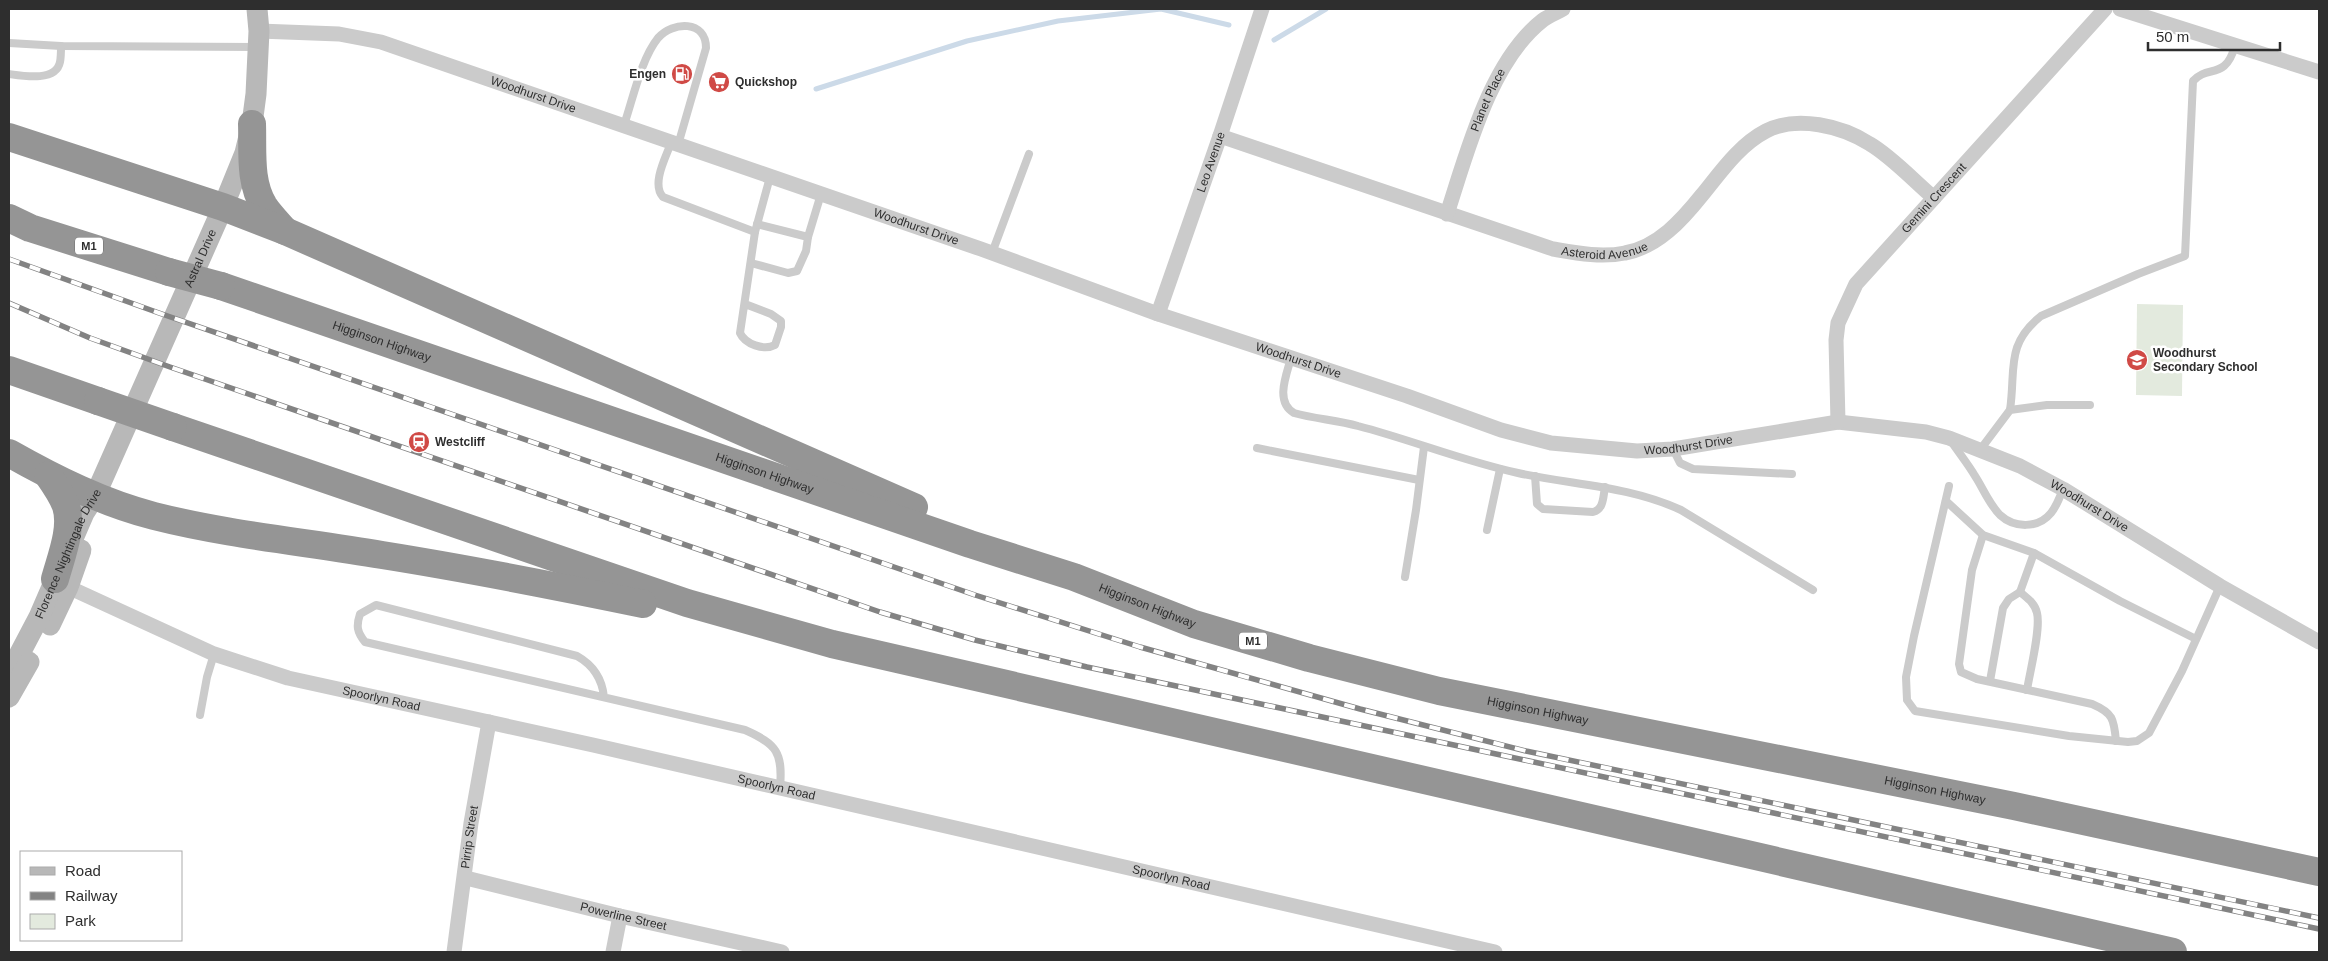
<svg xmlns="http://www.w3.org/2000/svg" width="2328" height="961" font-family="Helvetica,sans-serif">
  <rect width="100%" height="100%" fill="#fff"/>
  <path fill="#e3eade" d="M2137,304l46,1 -1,91 -46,-1z"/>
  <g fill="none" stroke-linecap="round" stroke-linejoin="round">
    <g stroke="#ccdae8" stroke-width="5">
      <path d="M1274,40l52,-31"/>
      <path d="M816,89l151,-48 91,-20 103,-12 68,16"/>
    </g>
    <g stroke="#cbcbcb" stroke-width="8">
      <path d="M9,43l52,3 195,1"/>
      <path d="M9,74c14,2 47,8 51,-12 1,-5 1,-11 1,-16"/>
      <path d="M624,125c9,-26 17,-66 34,-87 15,-17 48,-18 48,10l-28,97"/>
      <path d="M671,143c-5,14 -20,41 -8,54l92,35 15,-55"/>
      <path d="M808,237l13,-43"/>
      <path d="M992,253l37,-99"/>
      <path d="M751,263l37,10 9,-2 9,-20 2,-14 -51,-13"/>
      <path d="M745,304l26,10 10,7v6l-6,18c-11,6 -30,-1 -35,-12l15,-101"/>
      <path d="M1291,358c-5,18 -16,44 3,55 21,6 43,7 64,13 54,14 105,35 160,47 55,12 111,13 163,37l132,80"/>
      <path d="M2010,410c6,-41 -5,-65 31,-94l97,-42 47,-18 8,-175c15,-17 32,0 42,-35"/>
      <path d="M1951,441c8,12 17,23 24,35 8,12 14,28 25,39 14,13 38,14 51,-2 5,-6 9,-16 12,-24"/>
      <path d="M1257,448l162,32"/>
      <path d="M1673,449l7,14 13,6 99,5"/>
      <path d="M1980,450l30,-40 37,-5h43"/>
      <path d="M1535,476l2,28 6,5 50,3c11,-3 10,-15 12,-25"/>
      <path d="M1949,486l-35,150 -8,41 1,23 8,11 154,25 59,6 9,-1 12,-8 33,-62 38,-85"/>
      <path d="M1946,501l37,34 51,18 86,48 76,38"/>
      <path d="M1487,530l13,-61"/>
      <path d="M1983,535l-11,35 -13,94 2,8 16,7 115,25c21,9 22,15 24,37"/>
      <path d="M1405,577l11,-67 8,-63"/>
      <path d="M2020,592c7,6 15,11 17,21 4,16 -7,58 -10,77"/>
      <path d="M2020,592l14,-39"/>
      <path d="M1990,681l13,-73 6,-9 11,-7"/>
      <path d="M604,697c-2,-19 -11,-32 -27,-41l-201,-51 -16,9c-4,12 -3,18 5,28l380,88c32,14 38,23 35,58"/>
      <path d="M200,715l7,-38 7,-23"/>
    </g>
    <g stroke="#cbcbcb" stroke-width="15">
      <path d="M2120,9l199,63"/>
      <path id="s1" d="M259,31l80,3 42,8 600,207 177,65 249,82 94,34 50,13 86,8 36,-2 165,-27 88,10 23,6 71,28 43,23 157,97 99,56"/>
      <path id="s2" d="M1220,136l333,113c23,4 48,9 72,4 33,-6 57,-33 77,-58 18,-22 37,-50 64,-64 31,-16 76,-5 104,13 22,13 44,37 64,54"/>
      <path id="s3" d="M1447,214c20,-61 43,-153 96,-194 6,-4 13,-7 20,-11"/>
      <path id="s4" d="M1158,314l62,-178 42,-127"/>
      <path id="s5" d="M1838,422l-2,-82 2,-17 18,-39 249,-275"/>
      <path id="s6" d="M68,587l146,67 74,24 305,67 902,207"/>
      <path id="s7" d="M466,878l154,38 162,36"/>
      <path id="s8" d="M454,952l17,-129 18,-101"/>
      <path d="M613,952l7,-36"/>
    </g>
    <g stroke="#b8b8b8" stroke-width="21">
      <path d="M50,625l18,-38 13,-37"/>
      <path id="s9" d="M9,674l30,-57 45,-104 11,-17 128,-289 22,-54 7,-29 4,-30 3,-63 -2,-22"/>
      <path d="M9,697l20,-35"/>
    </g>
    <g stroke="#959595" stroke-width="28">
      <path d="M252,124c1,27 -3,58 12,82 6,9 14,17 21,25"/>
      <path d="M9,137l214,70 62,24 629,276"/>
      <path d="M9,218l21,10 139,44"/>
      <path id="s10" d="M221,286l749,258 104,33 120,47 115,34 130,33 575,115 305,66"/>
      <path d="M9,370l89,31"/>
      <path d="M173,427l514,176 145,41 1341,308"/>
      <path d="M9,453c46,26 94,50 145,63 75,19 153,26 228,39 88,14 174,31 261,49"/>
      <path d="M48,475c7,10 14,20 18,31 7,22 -5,51 -11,73"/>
    </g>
    <g stroke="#838383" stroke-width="5.5">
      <g id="rail">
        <path d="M9,259l150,54 816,282 165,52 220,62 166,42 793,167"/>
        <path d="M9,303l81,35 80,29 710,245 95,28 112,27 1232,262"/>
      </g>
    </g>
    <use href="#rail" stroke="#fff" stroke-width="4" stroke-dasharray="11" stroke-linecap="butt"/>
    <g stroke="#959595" stroke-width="28">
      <path d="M169,272l52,14"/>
      <path d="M98,401l75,26"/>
    </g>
  </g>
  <defs>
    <g id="fuel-disc" transform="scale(1.125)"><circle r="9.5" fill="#d04a46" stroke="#fff"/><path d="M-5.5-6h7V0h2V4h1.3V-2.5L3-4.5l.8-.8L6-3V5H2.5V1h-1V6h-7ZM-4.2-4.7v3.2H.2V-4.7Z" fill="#fff"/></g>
    <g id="supermarket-disc" transform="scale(1.125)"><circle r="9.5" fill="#d04a46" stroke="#fff"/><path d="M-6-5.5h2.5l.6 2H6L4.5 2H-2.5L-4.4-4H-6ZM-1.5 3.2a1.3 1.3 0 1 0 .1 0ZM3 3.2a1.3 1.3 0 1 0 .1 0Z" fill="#fff"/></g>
    <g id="school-disc" transform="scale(1.125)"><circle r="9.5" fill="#d04a46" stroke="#fff"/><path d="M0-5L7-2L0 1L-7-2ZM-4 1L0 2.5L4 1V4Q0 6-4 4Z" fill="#fff"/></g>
    <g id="station-disc" transform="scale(1.125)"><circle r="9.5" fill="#d04a46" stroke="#fff"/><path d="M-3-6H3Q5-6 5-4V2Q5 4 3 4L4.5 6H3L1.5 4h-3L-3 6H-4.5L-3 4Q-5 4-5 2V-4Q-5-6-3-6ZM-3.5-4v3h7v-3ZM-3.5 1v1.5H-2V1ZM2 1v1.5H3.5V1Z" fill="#fff"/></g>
  </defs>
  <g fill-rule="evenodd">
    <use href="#fuel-disc" x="682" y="74"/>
    <use href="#supermarket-disc" x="719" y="82"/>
    <use href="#school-disc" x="2137" y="360"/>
    <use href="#station-disc" x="419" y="442"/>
  </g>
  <g text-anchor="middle" stroke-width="5" stroke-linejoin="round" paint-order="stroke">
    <g fill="#fff" stroke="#6d6d6d" stroke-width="1">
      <rect x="75" y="237.5" width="28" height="17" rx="4"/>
      <rect x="1239" y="632.5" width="28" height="17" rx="4"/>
    </g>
    <g font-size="11" font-weight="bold" fill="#2e2e2e">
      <text x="89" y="250">M1</text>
      <text x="1253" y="645">M1</text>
    </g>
    <g font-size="12" font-weight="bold" fill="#2e2e2e" stroke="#fff" text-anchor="start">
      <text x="666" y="78" text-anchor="end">Engen</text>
      <text x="735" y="86">Quickshop</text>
      <text x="2153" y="357">Woodhurst<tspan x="2153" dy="14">Secondary School</tspan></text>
      <text x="435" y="446">Westcliff</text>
    </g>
    <g font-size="12" fill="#2e2e2e" stroke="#fff">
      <text dy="4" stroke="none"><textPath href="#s1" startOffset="284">Woodhurst Drive</textPath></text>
      <text dy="4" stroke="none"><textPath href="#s3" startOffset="121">Planet Place</textPath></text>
      <text dy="4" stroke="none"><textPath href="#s4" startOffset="161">Leo Avenue</textPath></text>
      <text dy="4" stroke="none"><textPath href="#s5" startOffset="258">Gemini Crescent</textPath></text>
      <text dy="4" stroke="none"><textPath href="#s1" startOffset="689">Woodhurst Drive</textPath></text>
      <text dy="4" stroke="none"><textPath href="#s2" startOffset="404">Asteroid Avenue</textPath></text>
      <text dy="4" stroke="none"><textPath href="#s9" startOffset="458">Astral Drive</textPath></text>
      <text dy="4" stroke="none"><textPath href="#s10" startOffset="170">Higginson Highway</textPath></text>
      <text dy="4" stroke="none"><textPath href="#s1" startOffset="1094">Woodhurst Drive</textPath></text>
      <text dy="4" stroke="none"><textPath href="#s1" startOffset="1498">Woodhurst Drive</textPath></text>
      <text dy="4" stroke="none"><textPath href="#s10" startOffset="575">Higginson Highway</textPath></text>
      <text dy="4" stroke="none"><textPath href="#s1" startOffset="1918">Woodhurst Drive</textPath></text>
      <text dy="4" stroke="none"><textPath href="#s9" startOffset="134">Florence Nightingale Drive</textPath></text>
      <text dy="4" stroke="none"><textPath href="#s10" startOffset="980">Higginson Highway</textPath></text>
      <text dy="4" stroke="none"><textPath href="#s6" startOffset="334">Spoorlyn Road</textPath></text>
      <text dy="4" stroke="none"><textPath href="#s10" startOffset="1385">Higginson Highway</textPath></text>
      <text dy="4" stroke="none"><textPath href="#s6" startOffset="739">Spoorlyn Road</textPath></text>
      <text dy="4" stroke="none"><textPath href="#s10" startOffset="1790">Higginson Highway</textPath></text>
      <text dy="4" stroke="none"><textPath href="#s8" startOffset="116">Pirrip Street</textPath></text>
      <text dy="4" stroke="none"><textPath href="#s6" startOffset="1144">Spoorlyn Road</textPath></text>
      <text dy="4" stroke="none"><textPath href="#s7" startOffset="162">Powerline Street</textPath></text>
    </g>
  </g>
  <rect width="2328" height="961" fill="none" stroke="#2e2e2e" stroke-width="20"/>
  <rect x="20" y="851" width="162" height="90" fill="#ffffff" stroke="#ababab"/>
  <rect x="30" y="867" width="25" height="8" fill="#b8b8b8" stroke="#ababab"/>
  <text x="65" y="876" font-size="15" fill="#2e2e2e">Road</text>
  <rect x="30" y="892" width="25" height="8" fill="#838383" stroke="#ababab"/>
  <text x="65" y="901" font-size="15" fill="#2e2e2e">Railway</text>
  <rect x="30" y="914" width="25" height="15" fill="#e3eade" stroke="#ababab"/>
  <text x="65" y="926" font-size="15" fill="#2e2e2e">Park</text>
  <path d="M2148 42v8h132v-8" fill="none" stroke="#2e2e2e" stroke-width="2.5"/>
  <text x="2156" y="42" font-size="15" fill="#2e2e2e" stroke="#ffffff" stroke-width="4" paint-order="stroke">50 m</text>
</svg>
